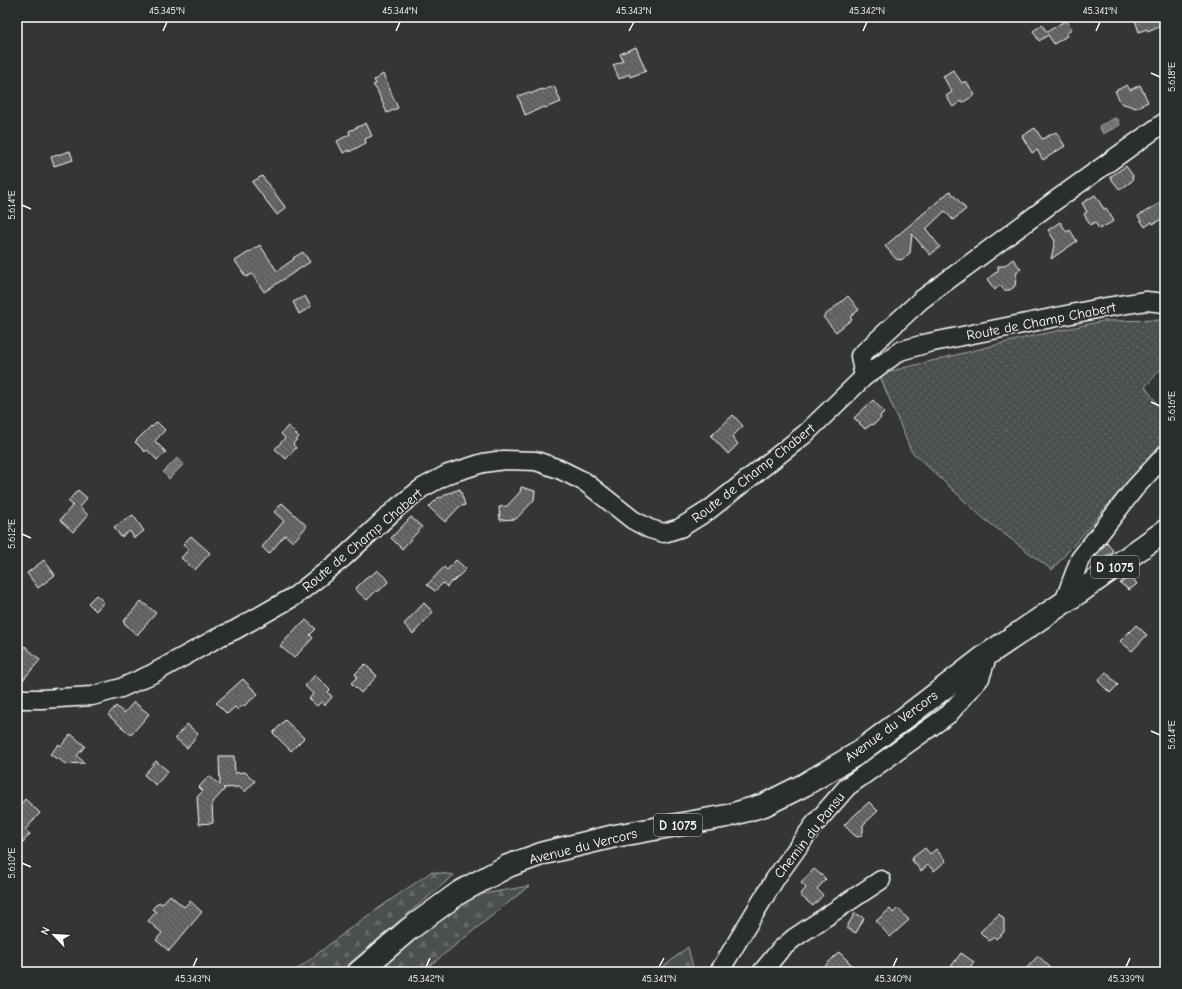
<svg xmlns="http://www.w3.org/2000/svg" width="1182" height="989" font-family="'Comic Neue',sans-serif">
  <defs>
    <pattern id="grass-dots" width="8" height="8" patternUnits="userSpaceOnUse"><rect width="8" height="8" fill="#4c4f50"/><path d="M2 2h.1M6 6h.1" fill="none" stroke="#67696a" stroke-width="1.8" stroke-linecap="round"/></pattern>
    <pattern id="forest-firs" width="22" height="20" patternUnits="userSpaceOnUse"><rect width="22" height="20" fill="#4c4f50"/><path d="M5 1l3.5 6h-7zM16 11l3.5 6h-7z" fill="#67696a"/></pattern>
    <pattern id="water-waves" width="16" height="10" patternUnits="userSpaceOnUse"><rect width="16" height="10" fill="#737576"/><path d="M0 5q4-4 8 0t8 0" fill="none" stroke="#606061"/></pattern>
    <pattern id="building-back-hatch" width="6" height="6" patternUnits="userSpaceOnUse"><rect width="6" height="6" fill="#5f6162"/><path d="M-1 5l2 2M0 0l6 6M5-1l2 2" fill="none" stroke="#77797a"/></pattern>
  </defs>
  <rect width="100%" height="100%" fill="#333536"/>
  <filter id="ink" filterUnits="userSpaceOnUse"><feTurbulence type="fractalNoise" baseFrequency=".025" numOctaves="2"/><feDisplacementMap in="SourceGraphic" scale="8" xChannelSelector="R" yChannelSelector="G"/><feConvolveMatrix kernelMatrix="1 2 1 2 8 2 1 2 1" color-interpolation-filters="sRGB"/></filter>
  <g filter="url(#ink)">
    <path fill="url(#grass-dots)" stroke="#a6a7a8" d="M1165,320v44l-20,23 20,27v25l-113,131 -69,-52 -72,-67 -32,-77 145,-36 79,-17z"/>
    <g fill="url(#forest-firs)" stroke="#a6a7a8">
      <path d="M431,872l23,3 -115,97h-45l59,-46z"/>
      <path d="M529,886l-107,86h-52l96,-75z"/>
      <path d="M688,947l6,25h-37z"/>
    </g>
    <g fill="url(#water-waves)" stroke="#abacad">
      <path d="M1115,118l3,1 2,6 -17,9 -4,-8z"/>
      <path d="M177,458l7,6 -15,15 -6,-7z"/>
    </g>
    <g fill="url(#building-back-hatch)" stroke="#fff">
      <path d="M1134,17h31v6l-17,8 -1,-2 -8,3z"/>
      <path d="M1066,20l6,9 -6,5 1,2 -13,8 -6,-9 -9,6 -6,-10 9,-6 5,7z"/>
      <path d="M636,47l10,24 -16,6 -1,-3 -10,5 -6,-14 10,-4 -3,-7z"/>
      <path d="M953,70l9,13 4,-2 9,14 -13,8 -1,-2 -8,6 -7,-11 6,-4 -9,-16z"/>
      <path d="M383,74l15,34 -11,5 -10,-23 -4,-5 3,-1 -2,-4z"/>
      <path d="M1127,85l3,5 10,-5 8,17 -12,6 -15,-5 -6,-12z"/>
      <path d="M554,86l7,16 -16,6 -1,-1 -19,8 -7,-19 11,-4 1,2 12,-5 1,1z"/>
      <path d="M366,123l6,13 -7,3 1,4 -17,9v-2l-6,3 -6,-12 13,-7 -1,-3z"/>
      <path d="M1035,128l7,11 14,-7 9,14 -22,14 -6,-10 -5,3 -10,-17z"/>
      <path d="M70,151l3,9 -19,6 -3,-9z"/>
      <path d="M1126,166l7,10 -1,5 -12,9 -10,-13z"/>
      <path d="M262,176l24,32 -9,7 -25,-33z"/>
      <path d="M950,191l16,18 -13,11 -8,-9 -19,18 14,18 -10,8 -18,-21 -2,19 -9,7 -5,-1 -11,-13z"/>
      <path d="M1095,195l9,14 2,-1 8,13 -15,8 -4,-7 -5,3 -6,-11 3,-2 -5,-9z"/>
      <path d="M1165,200v17l-12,7 -1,-2 -7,5 -7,-11z"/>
      <path d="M1060,222l7,10 3,-2 7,11 -26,18 4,-18 -7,-11z"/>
      <path d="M260,245l17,26 17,-12 -1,-1 10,-6 7,10 -46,30 -12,-18 -6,3 -11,-16z"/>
      <path d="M1013,259l8,10 -4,3 -2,14 -5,4h-6l-4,-5 -5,5 -8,-11 11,-8v-5h6z"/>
      <path d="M305,296l6,11 -12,7 -6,-12z"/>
      <path d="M848,296l11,14 -9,7 2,2 -16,13 -13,-15z"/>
      <path d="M873,400l11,12 -4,4 1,2 -8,7 -1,-1 -7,5 -11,-11z"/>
      <path d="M733,415l10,11 -11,11 6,7 -10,10 -17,-18z"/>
      <path d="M157,422l8,8 -10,11 11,11 -9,8 -10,-10 -2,2 -10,-10 16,-16 1,1z"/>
      <path d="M288,426l11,11 -6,7 3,4 -10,11 -11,-10 10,-11 -4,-4z"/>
      <path d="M521,487l14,4 -1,9 -18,19 -16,1 -1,-13 8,-1 13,-14z"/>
      <path d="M460,489l5,16 -6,2 -14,15 -16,-15 10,-10 2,1 5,-4z"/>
      <path d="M78,490l9,8 -8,9 9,8 -15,17 -13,-12 13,-15 -5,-4z"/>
      <path d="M282,503l25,23 -14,16 -8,-7 -16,19 -7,-7 22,-26 -10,-9z"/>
      <path d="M133,515l11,16 -10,7 -4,-7 -9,6 -7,-10z"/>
      <path d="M411,517l11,10 -20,22 -11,-11z"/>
      <path d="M191,536l19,17 -15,17 -14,-12 8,-9 -6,-5z"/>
      <path d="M1107,542l6,9 -16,12 -3,-5z"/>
      <path d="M44,560l11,15 -17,13 -11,-15z"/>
      <path d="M456,560l10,9 -13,13 -1,-1 -5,6 -4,-4 -8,8 -8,-6 17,-18 3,3z"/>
      <path d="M377,570l12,11 -11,11 -1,-2 -10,10 -12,-11 14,-14 2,1z"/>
      <path d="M1131,576l6,8 -8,6 -9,-7z"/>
      <path d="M96,595l8,7 -8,9 -8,-8z"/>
      <path d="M141,601l15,12 -19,22 -14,-13z"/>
      <path d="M424,603l9,9 -20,22 -9,-10z"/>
      <path d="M306,620l10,9 -6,6 3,3 -19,20 -14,-12 19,-21 1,1z"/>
      <path d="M1136,625l11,10 -15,16 -12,-10z"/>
      <path d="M25,646l15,14 -23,27v-31z"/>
      <path d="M365,664l12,12 -16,17 -10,-10 6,-6 -2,-3z"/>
      <path d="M1106,672l12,13 -8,8 -12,-12z"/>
      <path d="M315,675l15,15 -2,2 4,5 -7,8 -4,-3 -4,4 -8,-7 4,-5 -8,-8z"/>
      <path d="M243,679l15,15 -14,12 -1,-1 -5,5 -3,-3 -8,7 -11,-11z"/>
      <path d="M134,702l15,12 -18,21 -23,-20 8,-9 8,7z"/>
      <path d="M285,720l19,18 -13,13 -18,-18z"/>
      <path d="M187,724l11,10 -11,14 -12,-10z"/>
      <path d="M71,734l14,12 -8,10 8,7 -20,1 -6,-5 -1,1 -8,-6 9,-10 2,2z"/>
      <path d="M219,756h15l1,17 10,-1 10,9 -10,11 -6,-5 -16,1 2,1 -13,14 1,20 -14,1 -2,-27 6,-6 -4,-4 10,-11 11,9z"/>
      <path d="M156,761l12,10 -12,14 -12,-10z"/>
      <path d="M25,799l15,14 -15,17 5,4 -7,8 -5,-4 -1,1v-30z"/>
      <path d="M869,802l9,9 -15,14v7l-2,4 -4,1 -4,-3 -9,-9z"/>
      <path d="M925,848l5,6 6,-5 10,12 -12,10 -6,-6 -7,6 -10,-12z"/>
      <path d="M814,869l12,10 -9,10 6,6 -10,11 -13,-11 6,-7 -5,-5z"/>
      <path d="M170,895l14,12 6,-6 12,11 -33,39 -13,-11 6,-7 -14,-12 8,-9 -4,-3 7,-7 3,2z"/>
      <path d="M898,908l11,12 -19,17 -14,-16 14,-12 3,4z"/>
      <path d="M855,913l9,5 -8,15 -10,-5z"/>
      <path d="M999,914l5,5v13l-8,7 -2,-2 -5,4 -9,-9z"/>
      <path d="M839,952l14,14 -6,6h-28z"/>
      <path d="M961,953l13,9 -7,10h-20z"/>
      <path d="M1038,956l12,11 -5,5h-22z"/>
    </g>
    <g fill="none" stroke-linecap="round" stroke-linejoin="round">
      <g stroke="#fff" stroke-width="21">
        <g id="minor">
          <path d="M864,377l-4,-21 61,-56 135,-100 109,-78"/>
          <path d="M1064,602l16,-43 54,-70 31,-34"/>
          <path d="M17,699h25l50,-3 29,-8 31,-14 69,-38 14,-6 60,-34 48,-38 56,-52 23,-18 26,-14 35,-11 21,-3 32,1 23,8 26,13 48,38 17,9 14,4 16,-5 29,-18 96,-76 59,-57 36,-26 28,-8 173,-35 45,-7 19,2"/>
          <path d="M719,972l56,-93 38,-53 34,-39 102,-73 31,-36 8,-24"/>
          <path d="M762,972l18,-22 14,-12 87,-58"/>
        </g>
      </g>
      <g stroke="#fff" stroke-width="25">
        <path id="major" d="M359,972l49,-42 52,-38 48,-26 36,-13 71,-17 112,-20 37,-11 40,-20 51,-30 55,-41 78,-60 90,-61 87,-62"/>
      </g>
      <use href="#minor" stroke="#2a2d2e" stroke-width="18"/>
      <use href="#major" stroke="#2a2d2e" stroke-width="22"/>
    </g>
  </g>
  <path fill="none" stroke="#fff" stroke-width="1.5" d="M163,31l4,-9M396,31l4,-9M629,31l5,-9M863,31l4,-9M1096,31l4,-9M1151,73l9,4M22,205l9,4M1151,402l9,4M22,534l9,4M1151,731l9,4M22,863l9,4M193,967l4,-9M426,967l4,-9M659,967l5,-9M893,967l4,-9M1126,967l4,-9"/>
  <g text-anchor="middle" stroke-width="3" stroke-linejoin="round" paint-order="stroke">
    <g fill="#2a2d2e" stroke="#bfc0c0" stroke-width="1">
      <rect x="1091" y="556" width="48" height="22" rx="3"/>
      <rect x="654" y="814" width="48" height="22" rx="3"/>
    </g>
    <g font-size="13" font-weight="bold" fill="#fff">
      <text x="1115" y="572">D 1075</text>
      <text x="678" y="830">D 1075</text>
    </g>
    <g font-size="14" fill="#fff" stroke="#2a2d2e">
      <text transform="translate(1041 321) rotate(-11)" y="5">Route de Champ Chabert</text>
      <text transform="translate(753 473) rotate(-38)" y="5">Route de Champ Chabert</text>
      <text transform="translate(362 540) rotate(-40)" y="5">Route de Champ Chabert</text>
      <text transform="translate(891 726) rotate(-36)" y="5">Avenue du Vercors</text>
      <text transform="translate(809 835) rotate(-52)" y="5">Chemin du Pansu</text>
      <text transform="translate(583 846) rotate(-14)" y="5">Avenue du Vercors</text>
    </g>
  </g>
  <rect width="1182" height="989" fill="none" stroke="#2a2d2e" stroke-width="44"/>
  <g transform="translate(54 935) rotate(295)" stroke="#2a2d2e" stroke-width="3" paint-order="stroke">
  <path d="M0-3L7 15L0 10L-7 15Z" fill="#ffffff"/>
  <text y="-6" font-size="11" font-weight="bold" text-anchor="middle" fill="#ffffff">N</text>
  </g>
  <rect x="22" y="22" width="1138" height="945" fill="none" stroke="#fff" stroke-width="1.5"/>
  <g font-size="10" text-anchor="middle" fill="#fff">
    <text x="167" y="14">45.345°N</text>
    <text x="400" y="14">45.344°N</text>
    <text x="634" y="14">45.343°N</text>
    <text x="867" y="14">45.342°N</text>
    <text x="1100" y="14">45.341°N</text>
    <text transform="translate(1171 77) rotate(-90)" y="4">5.618°E</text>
    <text transform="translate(11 205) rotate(-90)" y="4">5.614°E</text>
    <text transform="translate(1171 406) rotate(-90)" y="4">5.616°E</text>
    <text transform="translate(11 534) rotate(-90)" y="4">5.612°E</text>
    <text transform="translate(1171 735) rotate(-90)" y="4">5.614°E</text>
    <text transform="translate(11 863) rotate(-90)" y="4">5.610°E</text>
    <text x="193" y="982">45.343°N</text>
    <text x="426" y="982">45.342°N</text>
    <text x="659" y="982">45.341°N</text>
    <text x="893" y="982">45.340°N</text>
    <text x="1126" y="982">45.339°N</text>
  </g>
</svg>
